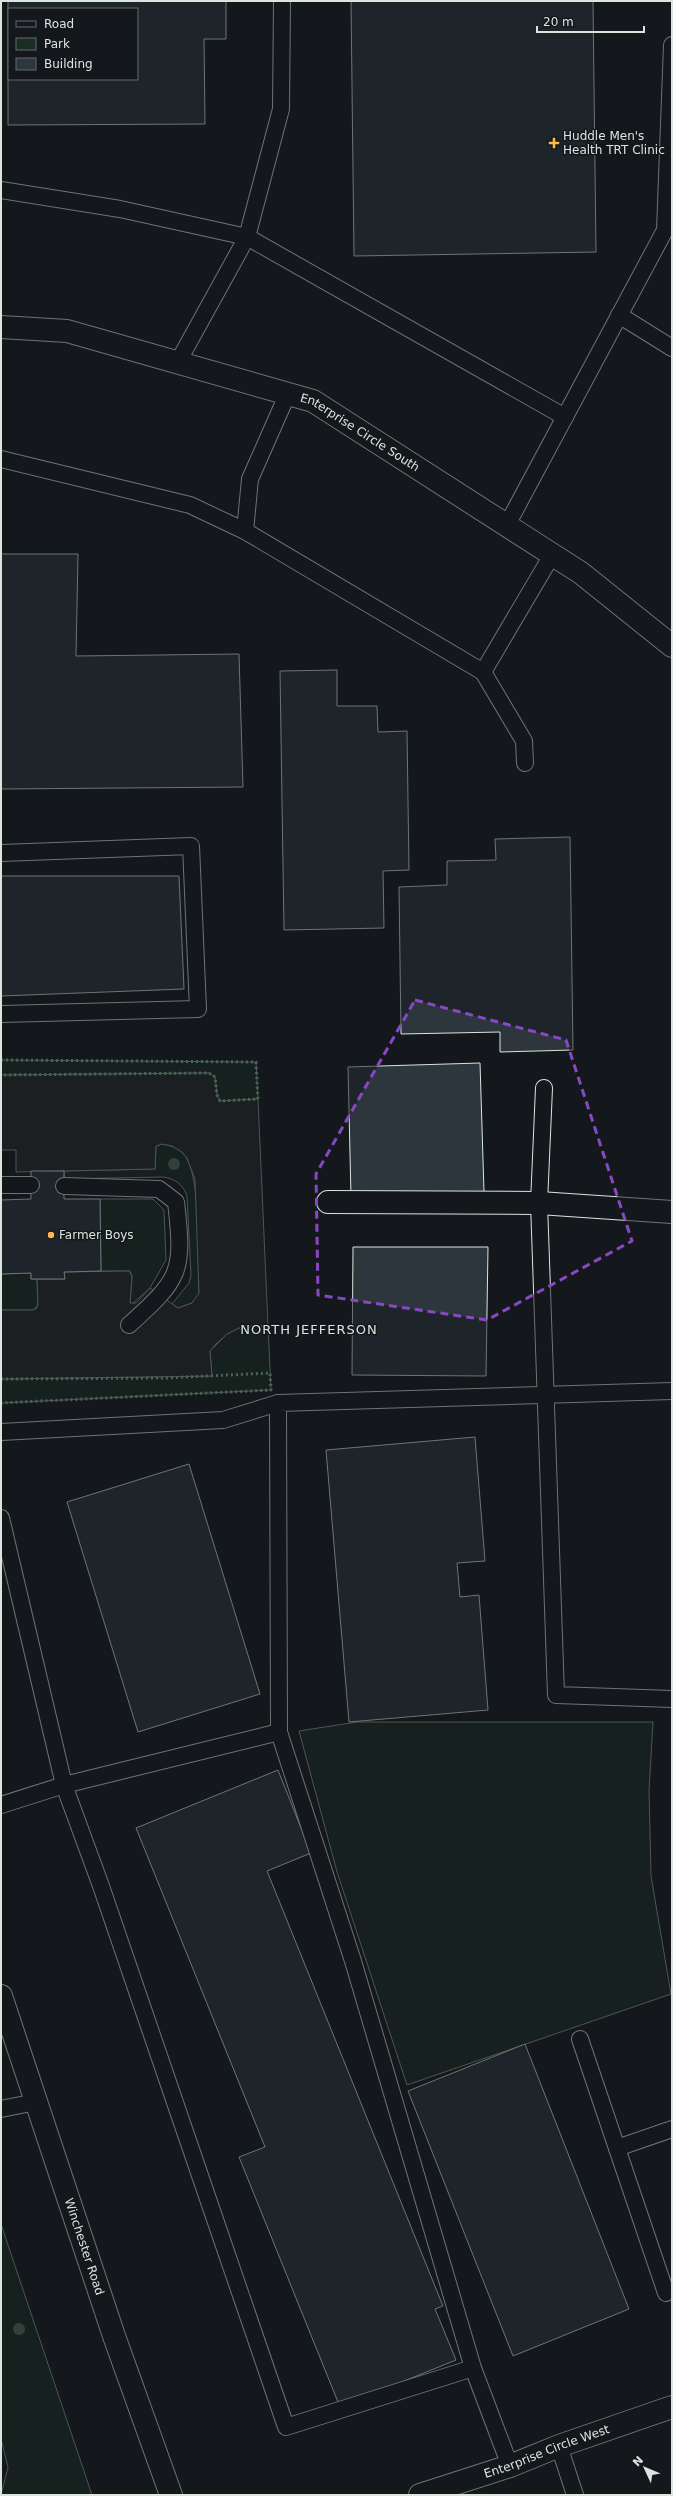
<svg xmlns="http://www.w3.org/2000/svg" width="673" height="2496" font-family="'DejaVu Sans',sans-serif">
  <rect width="100%" height="100%" fill="#14181c"/>
  <g fill="#1a2d24" stroke="#939e99">
    <path d="M1,1060l255,2 2,37 -38,2 -3,-6 -2,-18 -6,-4 -208,2z"/>
    <path d="M162,1144c11,2 20,5 25,15 14,25 11,103 12,135l-7,9 -14,5 -6,-4 17,-21 2,-8 -4,-79c-4,-12 -12,-17 -24,-19l-99,2v-8l91,-2 1,-23z"/>
    <path d="M100,1199h53l11,11 2,50 -16,28 -18,16 -2,-1 2,-27 -2,-5h-29z"/>
    <path d="M31,1273v6h6l1,26 -5,5h-32v-36z"/>
    <path d="M243,1326h25l3,64 -270,13v-24l211,-3 -2,-25 17,-17z"/>
    <path d="M357,1722h296l-4,69 2,85 20,118 -264,91 -70,-213 -38,-141z"/>
    <path d="M1,2224l91,271h-91l7,-28 -7,-28z"/>
  </g>
  <path fill="#24282b" stroke="#939e99" d="M209,1073l6,4 2,18 3,6 38,-2 10,227h-25l-16,8 -11,10 -6,7 2,25 -211,3v-69h32l4,-2 1,-4 -1,-25h28l-1,-7 65,-1 3,5 -2,27h6l14,-15 28,20 14,-5 7,-10 -4,-114 -8,-21 -5,-6 -10,-6 -10,-2 -6,2 -1,23 -139,3v-22h-15v-75z"/>
  <g fill="#2c363c" stroke="#d8e6dc" fill-rule="evenodd">
    <path d="M8,1h218v38h-22l1,85 -197,1zM9,9h128v70h-128z"/>
    <path d="M351,1h242l3,251 -242,4z"/>
    <path d="M1,554h77l-2,102 163,-2 4,133 -242,2z"/>
    <path d="M337,670v36h40l1,26 29,-1 2,139 -26,1 1,57 -100,2 -4,-259z"/>
    <path d="M570,837l3,213 -73,2v-20l-99,2 -2,-147 48,-2v-24l49,-1 -1,-21z"/>
    <path d="M1,876h178l5,113 -183,7z"/>
    <path d="M480,1063l4,129 -133,5 -3,-130z"/>
    <path d="M31,1171h33v28h36l1,72 -37,1 1,7h-34v-6l-30,1v-74l30,-1z"/>
    <path d="M353,1247h135l-2,129 -134,-1z"/>
    <path d="M475,1437l10,124 -28,2 3,34 19,-2 9,115 -139,12 -23,-272z"/>
    <path d="M189,1464l71,230 -122,38 -71,-230z"/>
    <path d="M278,1770l33,83 -44,18 176,435 -8,3 21,51 -116,47 -101,-250 26,-10 -129,-319z"/>
    <path d="M525,2044l104,265 -116,47 -105,-265z"/>
  </g>
  <g fill="none" stroke-linecap="round" stroke-linejoin="round">
    <g stroke="#d8e6dc" stroke-width="18">
      <g id="service">
        <path d="M1,190l119,19 127,28 34,-128 1,-108"/>
        <path d="M619,315l53,33"/>
        <path d="M178,362l69,-125 318,180"/>
        <path d="M288,393l-38,86 -5,52 238,141 69,-117"/>
        <path d="M1,459l189,46 55,26"/>
        <path d="M507,525l158,-295 7,-185"/>
        <path d="M483,672l41,69 1,22"/>
        <path d="M1,853l190,-7 7,163 -197,5"/>
        <path d="M544,1088l-5,115 17,492 116,4"/>
        <path d="M1,1185h30"/>
        <path d="M64,1186l95,3 17,13c8,70 5,76 -47,123"/>
        <path d="M1,1432l222,-12 55,-17"/>
        <path d="M1,1518l63,267 37,101 185,541 187,-59"/>
        <path d="M1,1805l63,-20 215,-53"/>
        <path d="M580,2039l86,254"/>
        <path d="M1,2109l35,-7"/>
        <path d="M617,2148l55,-19"/>
        <path d="M559,2446l16,49"/>
        <path d="M510,2466l-37,-98 -120,-407 -74,-229 -1,-329 394,-12"/>
      </g>
    </g>
    <g stroke="#d8e6dc" stroke-width="24">
      <g id="minor">
        <path id="s1" d="M1,327l66,4 246,70 268,172 91,73"/>
        <path d="M328,1202l211,1 133,9"/>
      </g>
    </g>
    <g stroke="#d8e6dc" stroke-width="24">
      <g id="tertiary">
        <path id="s2" d="M420,2495l90,-29 49,-20 113,-39"/>
      </g>
    </g>
    <g stroke="#d8e6dc" stroke-width="24">
      <g id="secondary">
        <path id="s3" d="M1,1996l113,340 57,159"/>
      </g>
    </g>
    <use href="#service" stroke="#14181c" stroke-width="16"/>
    <use href="#minor" stroke="#14181c" stroke-width="22"/>
    <use href="#tertiary" stroke="#14181c" stroke-width="22"/>
    <use href="#secondary" stroke="#14181c" stroke-width="22"/>
    <g stroke="#8ac095" stroke-width="3" stroke-dasharray="2 3" stroke-linecap="butt">
      <path d="M1,1060l255,2 2,37 -38,2 -3,-6 -2,-18 -6,-4 -208,2"/>
      <path d="M1,1379l165,-1 104,-5 1,17 -270,13"/>
    </g>
  </g>
  <g fill="#55745f">
    <circle cx="174" cy="1164" r="6"/>
    <circle cx="19" cy="2329" r="6"/>
  </g>
  <path d="M0 0H673V2496H0ZM415,1000l151,40 66,201 -145,79 -169,-25 -2,-121z" fill="#14181c" fill-opacity=".55" fill-rule="evenodd"/>
  <path fill="none" stroke="#8948c3" stroke-width="3" stroke-dasharray="8 5" stroke-linejoin="round" d="M415,1000l151,40 66,201 -145,79 -169,-25 -2,-121z"/>
  <g fill="#ffb74d" stroke="#14181c" stroke-width="1.5">
    <path d="M552 137h4v4h4v4h-4v4h-4v-4h-4v-4h4z"/>
    <circle cx="51" cy="1235" r="4"/>
  </g>
  <g text-anchor="middle" stroke-width="3" stroke-linejoin="round" paint-order="stroke">
    <g font-size="12" fill="#d8e6dc" stroke="#14181c" text-anchor="start">
      <text x="563" y="140">Huddle Men's<tspan x="563" dy="14">Health TRT Clinic</tspan></text>
      <text x="59" y="1239">Farmer Boys</text>
    </g>
    <g font-size="12" fill="#d8e6dc" stroke="#14181c">
      <text dy="4" stroke="none"><textPath href="#s1" startOffset="378">Enterprise Circle South</textPath></text>
      <text dy="4" stroke="none"><textPath href="#s3" startOffset="264">Winchester Road</textPath></text>
      <text dy="4" stroke="none"><textPath href="#s2" startOffset="134">Enterprise Circle West</textPath></text>
    </g>
    <g font-size="13" letter-spacing="1" fill="#d8e6dc" stroke="#14181c">
      <text x="309" y="1334">NORTH JEFFERSON</text>
    </g>
  </g>
  <rect width="673" height="2496" fill="none" stroke="#d8e6dc" stroke-width="4"/>
  <rect x="8" y="8" width="130" height="72" fill="#14181c" stroke="#626a69"/>
  <rect x="16" y="21" width="20" height="6" fill="#14181c" stroke="#626a69"/>
  <text x="44" y="28" font-size="12" fill="#d8e6dc">Road</text>
  <rect x="16" y="38" width="20" height="12" fill="#1a2d24" stroke="#626a69"/>
  <text x="44" y="48" font-size="12" fill="#d8e6dc">Park</text>
  <rect x="16" y="58" width="20" height="12" fill="#2c363c" stroke="#626a69"/>
  <text x="44" y="68" font-size="12" fill="#d8e6dc">Building</text>
  <g transform="translate(645 2468) rotate(314)" stroke="#14181c" stroke-width="3" paint-order="stroke">
  <path d="M0-3L7 15L0 10L-7 15Z" fill="#d8e6dc"/>
  <text y="-6" font-size="11" font-weight="bold" text-anchor="middle" fill="#d8e6dc">N</text>
  </g>
  <path d="M537 26v6h107v-6" fill="none" stroke="#d8e6dc" stroke-width="2"/>
  <text x="543" y="26" font-size="12" fill="#d8e6dc" stroke="#14181c" stroke-width="3" paint-order="stroke">20 m</text>
</svg>
